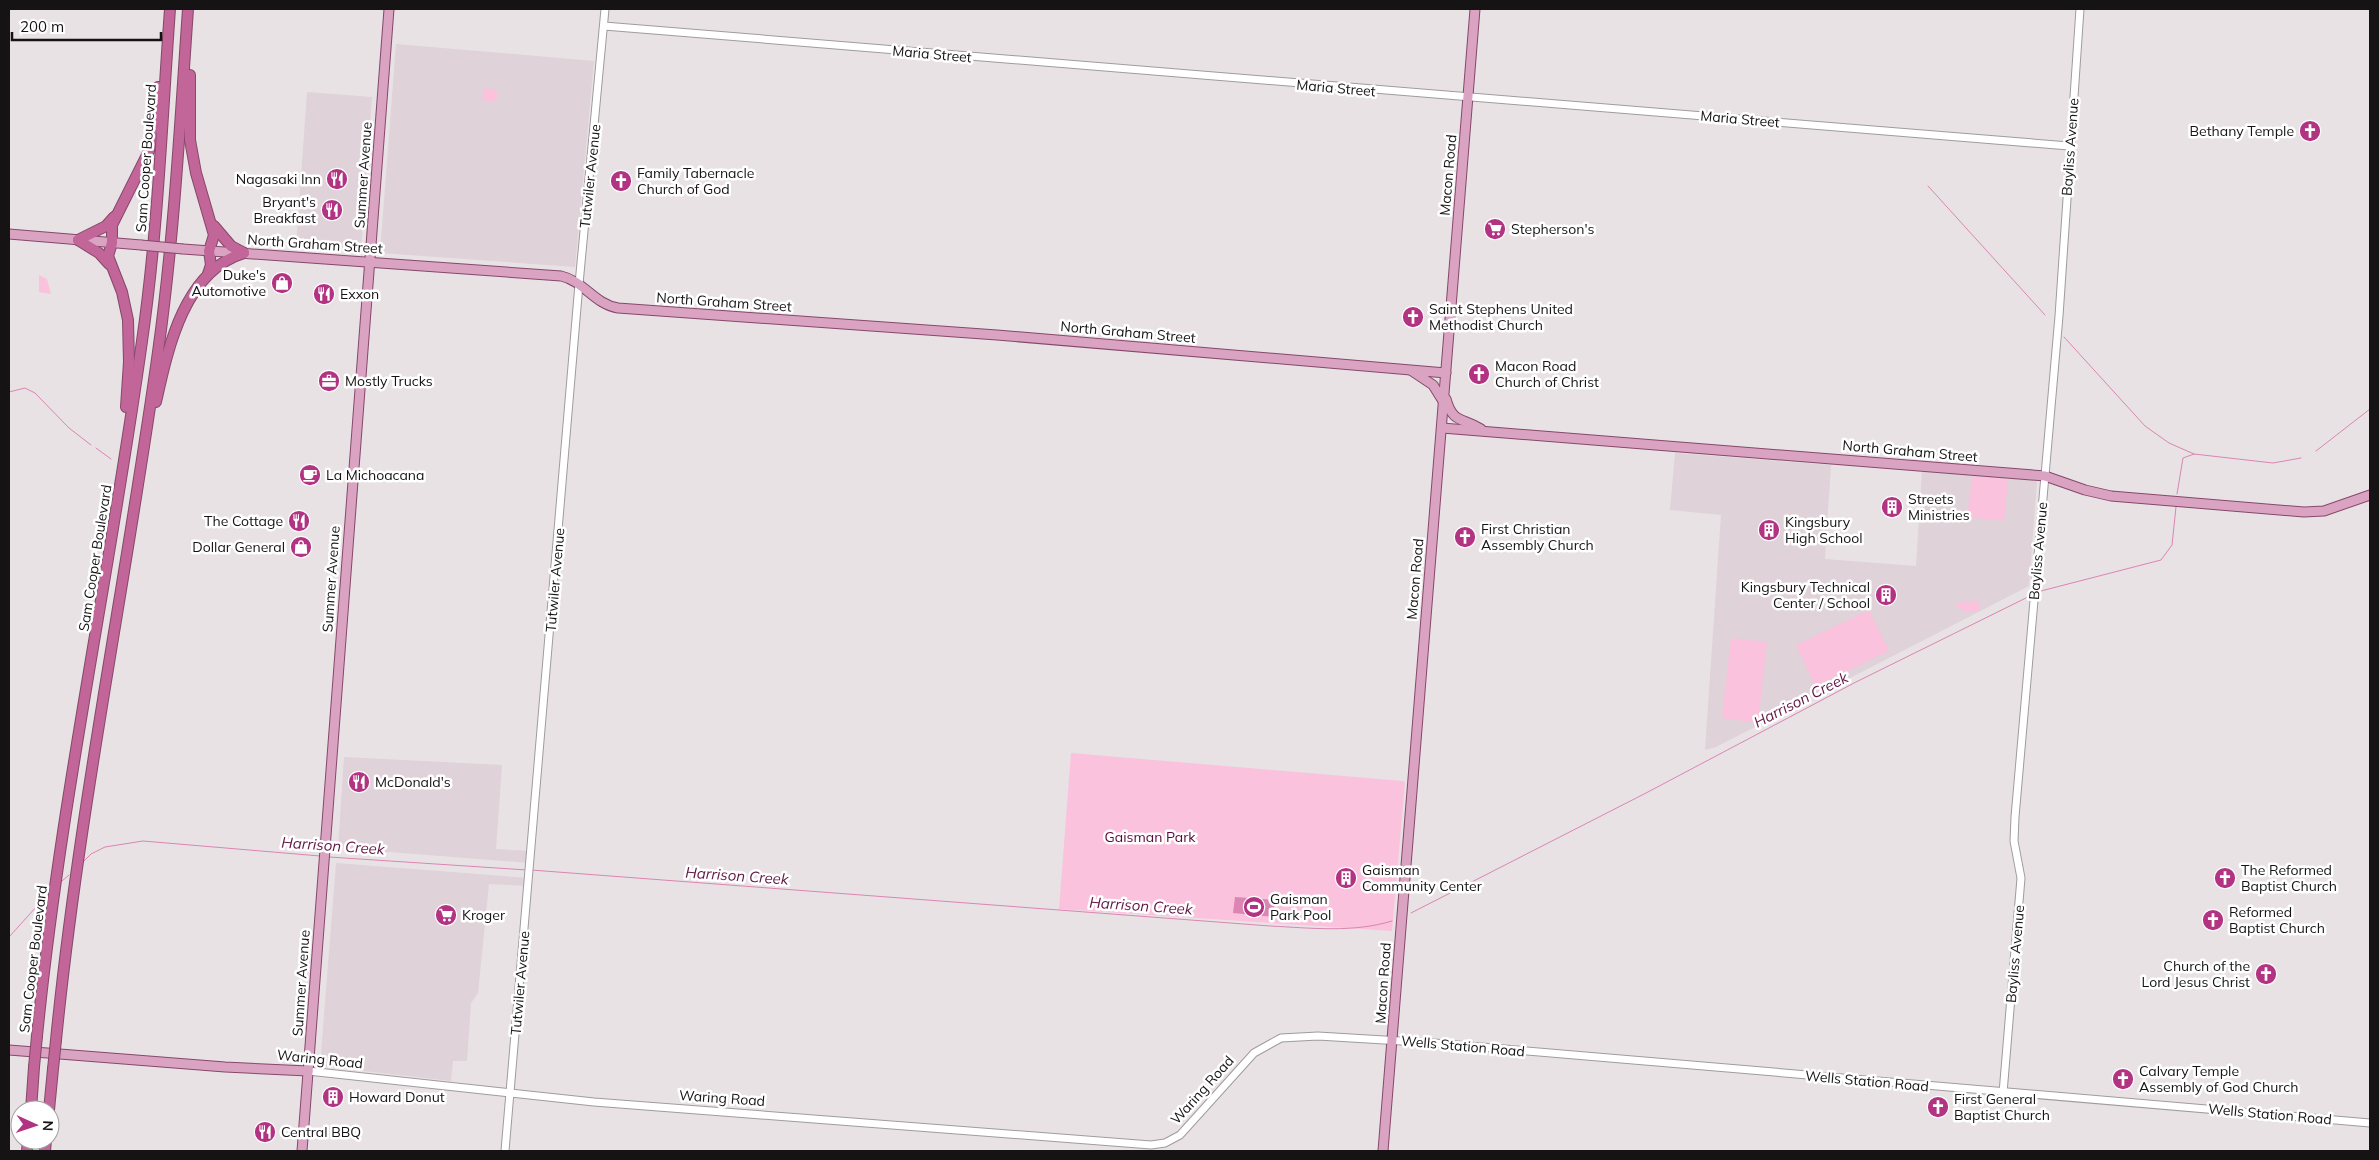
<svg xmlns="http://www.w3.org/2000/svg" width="2379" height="1160" font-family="Mulish,sans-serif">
  <rect width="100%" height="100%" fill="#e8e2e5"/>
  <g fill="#dfd2d8">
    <path d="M396,44l198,17 -19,206 -195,-14z"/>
    <path d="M307,92l65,5 -11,153 -65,-4z"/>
    <path d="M1675,453l156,12 -6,94 91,7 6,-95 115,10 -8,105 -313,161 -11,3 16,-235 -51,-5z"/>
    <path d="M344,757l158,8 -6,84 35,2 -1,12 -192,-15z"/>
    <path d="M336,863l192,15v8l-39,-2 -11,109 -7,10 -4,58h-14l-2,20 -131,-15z"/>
  </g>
  <g fill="#fac2dd">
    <path d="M484,88l12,2 2,6 -4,6 -12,-2z"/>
    <path d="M39,275l8,4 4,15 -12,-2z"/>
    <path d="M1972,476l36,3 -4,42 -37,-4z"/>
    <path d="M1962,601l17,1v10l-18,-1v-3l-6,-1 1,-4 5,1z"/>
    <path d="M1869,610l20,41 -74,35 -19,-41z"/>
    <path d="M1731,638l36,4 -9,81 -36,-5z"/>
    <path d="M1071,753l332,28 2,1 -13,149 -333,-22z"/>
  </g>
  <path fill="#db85b2" d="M1235,897l40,3 -1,17 -41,-4z"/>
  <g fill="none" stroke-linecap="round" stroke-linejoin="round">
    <g stroke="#db85b2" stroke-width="1">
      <path d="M1928,186l117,129"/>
      <path d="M2064,337l81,89 24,17 25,11"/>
      <path d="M9,392l16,-4 10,5 34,35 22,17"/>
      <path d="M96,448l15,11"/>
      <path d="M2316,451l54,-42"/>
      <path d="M2177,494l6,-36 11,-4 79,9 28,-5"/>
      <path d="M2037,592l124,-32 11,-15 4,-38"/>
      <path d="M329,857l198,13"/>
      <path d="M84,861l7,-7 14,-7 38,-6 177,15"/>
      <path d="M531,870l739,56c41,2 83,7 122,-5"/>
      <path d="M62,881l7,-6"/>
      <path d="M1411,913l235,-120 210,-111 176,-87"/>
      <path d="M9,937l38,-42"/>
    </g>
    <g stroke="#a09b9e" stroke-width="9">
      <g id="minor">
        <path d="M604,26l1465,120"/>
        <path d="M308,1071l286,31 557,43 14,-2 15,-8 74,-82 27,-15 37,-2 116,7 936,80"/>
        <path d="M2003,1093l18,-215 -7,-37 1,-24 44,-501 21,-307"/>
        <path d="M505,1151l74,-867 26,-275"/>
      </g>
    </g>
    <g stroke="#85486a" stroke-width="11">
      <g id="major">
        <path d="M9,234l132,11"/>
        <path d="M183,249l378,27c23,5 33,28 57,32l379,27 449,38"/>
        <path d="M1412,371l21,14 10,16"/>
        <path d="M1446,399c7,25 16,18 35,30"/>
        <path d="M1442,428l603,48 40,14 26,6 193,16 20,-1 46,-16"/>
        <path d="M9,1050l216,17 83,4"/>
        <path d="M302,1151l87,-1142"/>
        <path d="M1383,1151l92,-1142"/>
      </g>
    </g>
    <g stroke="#85486a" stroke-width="12">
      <g id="highway">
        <path d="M190,75v65l6,33 18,62 -5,16 2,14 -3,9"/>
        <path d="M214,226l17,20 13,7"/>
        <path d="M78,240l28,-14 8,-9"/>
        <path d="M78,240l21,13 10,11"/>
        <path d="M156,402c12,-54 28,-131 88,-149"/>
        <path d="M126,407l3,-45 -1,-42 -6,-28 -14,-36 4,-13v-18l37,-74 9,-64"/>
        <path d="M37,1036c23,-233 73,-463 105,-695 16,-110 20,-222 28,-332"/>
        <path d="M56,1040c23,-231 70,-458 102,-688 16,-114 22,-228 30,-343"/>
        <path d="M31,1110l3,-43"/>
        <path d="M49,1110l4,-41"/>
        <path d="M27,1151l1,-11"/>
        <path d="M45,1151l1,-11"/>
      </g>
    </g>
    <use href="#minor" stroke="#fff" stroke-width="7"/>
    <use href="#major" stroke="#daa3c1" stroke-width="9"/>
    <use href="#highway" stroke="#c26598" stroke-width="10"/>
    <g stroke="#85486a" stroke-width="11" stroke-linecap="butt">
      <path id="major-bridge" d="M141,245l42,4"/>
    </g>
    <g stroke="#85486a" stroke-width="12" stroke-linecap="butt">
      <g id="highway-bridge">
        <path d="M34,1067l3,-31"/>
        <path d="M53,1069l3,-29"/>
      </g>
    </g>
    <use href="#major-bridge" stroke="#daa3c1" stroke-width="9"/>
    <use href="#highway-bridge" stroke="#c26598" stroke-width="10"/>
  </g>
  <defs>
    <g id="church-disc" transform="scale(1.125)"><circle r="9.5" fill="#b23381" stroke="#fff"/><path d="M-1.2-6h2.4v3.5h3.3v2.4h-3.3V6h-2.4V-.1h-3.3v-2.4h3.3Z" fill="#fff"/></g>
    <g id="restaurant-disc" transform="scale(1.125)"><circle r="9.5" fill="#b23381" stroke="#fff"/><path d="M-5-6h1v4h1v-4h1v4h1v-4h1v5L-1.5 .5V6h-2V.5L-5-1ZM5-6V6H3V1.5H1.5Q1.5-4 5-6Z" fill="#fff"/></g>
    <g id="supermarket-disc" transform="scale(1.125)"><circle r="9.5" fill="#b23381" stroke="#fff"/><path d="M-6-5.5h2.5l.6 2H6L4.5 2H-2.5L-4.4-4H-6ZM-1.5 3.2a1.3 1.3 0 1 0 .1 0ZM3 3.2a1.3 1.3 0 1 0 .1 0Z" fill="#fff"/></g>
    <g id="shop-disc" transform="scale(1.125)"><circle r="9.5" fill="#b23381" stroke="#fff"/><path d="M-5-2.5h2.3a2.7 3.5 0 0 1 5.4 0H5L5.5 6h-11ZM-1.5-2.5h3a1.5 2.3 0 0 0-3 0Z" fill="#fff"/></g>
    <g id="office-disc" transform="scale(1.125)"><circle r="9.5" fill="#b23381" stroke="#fff"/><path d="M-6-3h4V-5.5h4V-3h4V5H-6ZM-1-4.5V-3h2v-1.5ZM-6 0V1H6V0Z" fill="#fff"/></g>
    <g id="cafe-disc" transform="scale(1.125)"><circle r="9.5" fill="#b23381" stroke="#fff"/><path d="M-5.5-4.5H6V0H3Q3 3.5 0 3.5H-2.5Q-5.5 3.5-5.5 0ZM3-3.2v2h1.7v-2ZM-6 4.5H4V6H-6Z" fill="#fff"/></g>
    <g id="building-disc" transform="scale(1.125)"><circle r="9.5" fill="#b23381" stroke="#fff"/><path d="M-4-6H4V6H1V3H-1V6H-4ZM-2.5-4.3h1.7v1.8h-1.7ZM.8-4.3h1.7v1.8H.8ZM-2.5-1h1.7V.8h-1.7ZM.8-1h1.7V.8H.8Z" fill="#fff"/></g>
    <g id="stadium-disc" transform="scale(1.125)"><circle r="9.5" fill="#b23381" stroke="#fff"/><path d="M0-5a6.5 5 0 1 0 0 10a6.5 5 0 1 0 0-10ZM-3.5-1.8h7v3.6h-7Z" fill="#fff"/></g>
  </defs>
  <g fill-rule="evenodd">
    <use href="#church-disc" x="2310" y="131"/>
    <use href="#restaurant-disc" x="337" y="179"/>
    <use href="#church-disc" x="621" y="181"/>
    <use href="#restaurant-disc" x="332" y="210"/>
    <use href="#supermarket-disc" x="1495" y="229"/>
    <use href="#shop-disc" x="282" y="283"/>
    <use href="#restaurant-disc" x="324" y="294"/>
    <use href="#church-disc" x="1413" y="317"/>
    <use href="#church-disc" x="1479" y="374"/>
    <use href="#office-disc" x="329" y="381"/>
    <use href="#cafe-disc" x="310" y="475"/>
    <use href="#building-disc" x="1892" y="507"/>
    <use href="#restaurant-disc" x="299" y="521"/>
    <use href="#building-disc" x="1769" y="530"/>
    <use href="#church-disc" x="1465" y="537"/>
    <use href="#shop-disc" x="301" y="547"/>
    <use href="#building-disc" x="1886" y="595"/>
    <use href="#restaurant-disc" x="359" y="782"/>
    <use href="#building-disc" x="1346" y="878"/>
    <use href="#church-disc" x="2225" y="878"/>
    <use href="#stadium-disc" x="1254" y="907"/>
    <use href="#supermarket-disc" x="446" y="915"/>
    <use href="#church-disc" x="2213" y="920"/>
    <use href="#church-disc" x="2266" y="974"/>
    <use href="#church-disc" x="2123" y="1079"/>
    <use href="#building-disc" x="333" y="1097"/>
    <use href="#church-disc" x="1938" y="1107"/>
    <use href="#restaurant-disc" x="265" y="1132"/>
  </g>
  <g text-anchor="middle" stroke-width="5" stroke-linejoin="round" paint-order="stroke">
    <g font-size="14" fill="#151314" stroke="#fff">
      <text transform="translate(932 54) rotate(5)" y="5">Maria Street</text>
      <text transform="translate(1336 88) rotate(5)" y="5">Maria Street</text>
      <text transform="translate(1740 119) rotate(5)" y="5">Maria Street</text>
      <text transform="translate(2070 147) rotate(-86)" y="5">Bayliss Avenue</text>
      <text transform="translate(146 158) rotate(-86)" y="5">Sam Cooper Boulevard</text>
      <text transform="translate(363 175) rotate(-86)" y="5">Summer Avenue</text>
      <text transform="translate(1448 175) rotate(-85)" y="5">Macon Road</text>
      <text transform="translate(590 176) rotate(-84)" y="5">Tutwiler Avenue</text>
      <text transform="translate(315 244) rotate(4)" y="5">North Graham Street</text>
      <text transform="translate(724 302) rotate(4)" y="5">North Graham Street</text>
      <text transform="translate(1128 332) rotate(5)" y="5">North Graham Street</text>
      <text transform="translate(1910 451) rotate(5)" y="5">North Graham Street</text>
      <text transform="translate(2038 551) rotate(-85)" y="5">Bayliss Avenue</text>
      <text transform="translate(95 558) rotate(-81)" y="5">Sam Cooper Boulevard</text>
      <text transform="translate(331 579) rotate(-86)" y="5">Summer Avenue</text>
      <text transform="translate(1415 579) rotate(-85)" y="5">Macon Road</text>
      <text transform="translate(555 580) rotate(-85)" y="5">Tutwiler Avenue</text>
      <text transform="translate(2015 954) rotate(-85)" y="5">Bayliss Avenue</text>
      <text transform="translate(33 959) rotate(-83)" y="5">Sam Cooper Boulevard</text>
      <text transform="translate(301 983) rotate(-86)" y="5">Summer Avenue</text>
      <text transform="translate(520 983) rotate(-85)" y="5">Tutwiler Avenue</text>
      <text transform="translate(1383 983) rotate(-86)" y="5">Macon Road</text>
      <text transform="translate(1463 1046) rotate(5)" y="5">Wells Station Road</text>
      <text transform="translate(320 1059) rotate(6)" y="5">Waring Road</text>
      <text transform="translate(1867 1081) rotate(5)" y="5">Wells Station Road</text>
      <text transform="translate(1202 1090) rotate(-48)" y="5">Waring Road</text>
      <text transform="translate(722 1098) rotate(4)" y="5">Waring Road</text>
      <text transform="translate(2270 1114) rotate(5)" y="5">Wells Station Road</text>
    </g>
    <g font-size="14" fill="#151314" stroke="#fff" text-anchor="start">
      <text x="2294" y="136" text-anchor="end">Bethany Temple</text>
      <text x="637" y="178">Family Tabernacle<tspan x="637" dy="16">Church of God</tspan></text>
      <text x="321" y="184" text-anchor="end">Nagasaki Inn</text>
      <text x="316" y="207" text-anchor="end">Bryant's<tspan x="316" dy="16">Breakfast</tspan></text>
      <text x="1511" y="234">Stepherson's</text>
      <text x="266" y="280" text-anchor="end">Duke's<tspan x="266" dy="16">Automotive</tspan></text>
      <text x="340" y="299">Exxon</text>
      <text x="1429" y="314">Saint Stephens United<tspan x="1429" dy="16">Methodist Church</tspan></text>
      <text x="1495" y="371">Macon Road<tspan x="1495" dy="16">Church of Christ</tspan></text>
      <text x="345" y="386">Mostly Trucks</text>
      <text x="326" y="480">La Michoacana</text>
      <text x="1908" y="504">Streets<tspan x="1908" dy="16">Ministries</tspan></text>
      <text x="283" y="526" text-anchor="end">The Cottage</text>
      <text x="1785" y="527">Kingsbury<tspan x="1785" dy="16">High School</tspan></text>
      <text x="1481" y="534">First Christian<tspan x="1481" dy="16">Assembly Church</tspan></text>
      <text x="285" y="552" text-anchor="end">Dollar General</text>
      <text x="1870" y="592" text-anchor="end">Kingsbury Technical<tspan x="1870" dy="16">Center / School</tspan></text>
      <text x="375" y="787">McDonald's</text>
      <text x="1362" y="875">Gaisman<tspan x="1362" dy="16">Community Center</tspan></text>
      <text x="2241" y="875">The Reformed<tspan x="2241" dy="16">Baptist Church</tspan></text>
      <text x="1270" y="904">Gaisman<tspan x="1270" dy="16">Park Pool</tspan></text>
      <text x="2229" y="917">Reformed<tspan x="2229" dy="16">Baptist Church</tspan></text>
      <text x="462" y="920">Kroger</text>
      <text x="2250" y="971" text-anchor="end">Church of the<tspan x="2250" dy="16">Lord Jesus Christ</tspan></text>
      <text x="2139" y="1076">Calvary Temple<tspan x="2139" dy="16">Assembly of God Church</tspan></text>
      <text x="349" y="1102">Howard Donut</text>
      <text x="1954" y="1104">First General<tspan x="1954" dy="16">Baptist Church</tspan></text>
      <text x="281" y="1137">Central BBQ</text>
    </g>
    <g font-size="14" fill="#57083b" stroke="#fff">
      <text x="1150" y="842">Gaisman Park</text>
    </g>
    <g font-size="15" font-style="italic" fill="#611544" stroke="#fff">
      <text transform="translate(1801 700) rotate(-27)" y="5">Harrison Creek</text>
      <text transform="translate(333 846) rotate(4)" y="5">Harrison Creek</text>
      <text transform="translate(737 876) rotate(4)" y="5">Harrison Creek</text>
      <text transform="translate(1141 906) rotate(4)" y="5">Harrison Creek</text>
    </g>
  </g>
  <rect width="2379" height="1160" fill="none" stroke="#151314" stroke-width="20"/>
  <g transform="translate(35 1125) rotate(93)"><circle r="24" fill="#ffffff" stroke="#a1a1a1"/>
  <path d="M0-4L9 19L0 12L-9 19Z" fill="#b23381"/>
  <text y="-8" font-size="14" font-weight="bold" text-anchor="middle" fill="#151314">N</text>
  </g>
  <path d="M12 32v8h149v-8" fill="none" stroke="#151314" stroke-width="2.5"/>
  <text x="20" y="32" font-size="15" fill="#151314" stroke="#ffffff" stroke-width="4" paint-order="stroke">200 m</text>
</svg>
